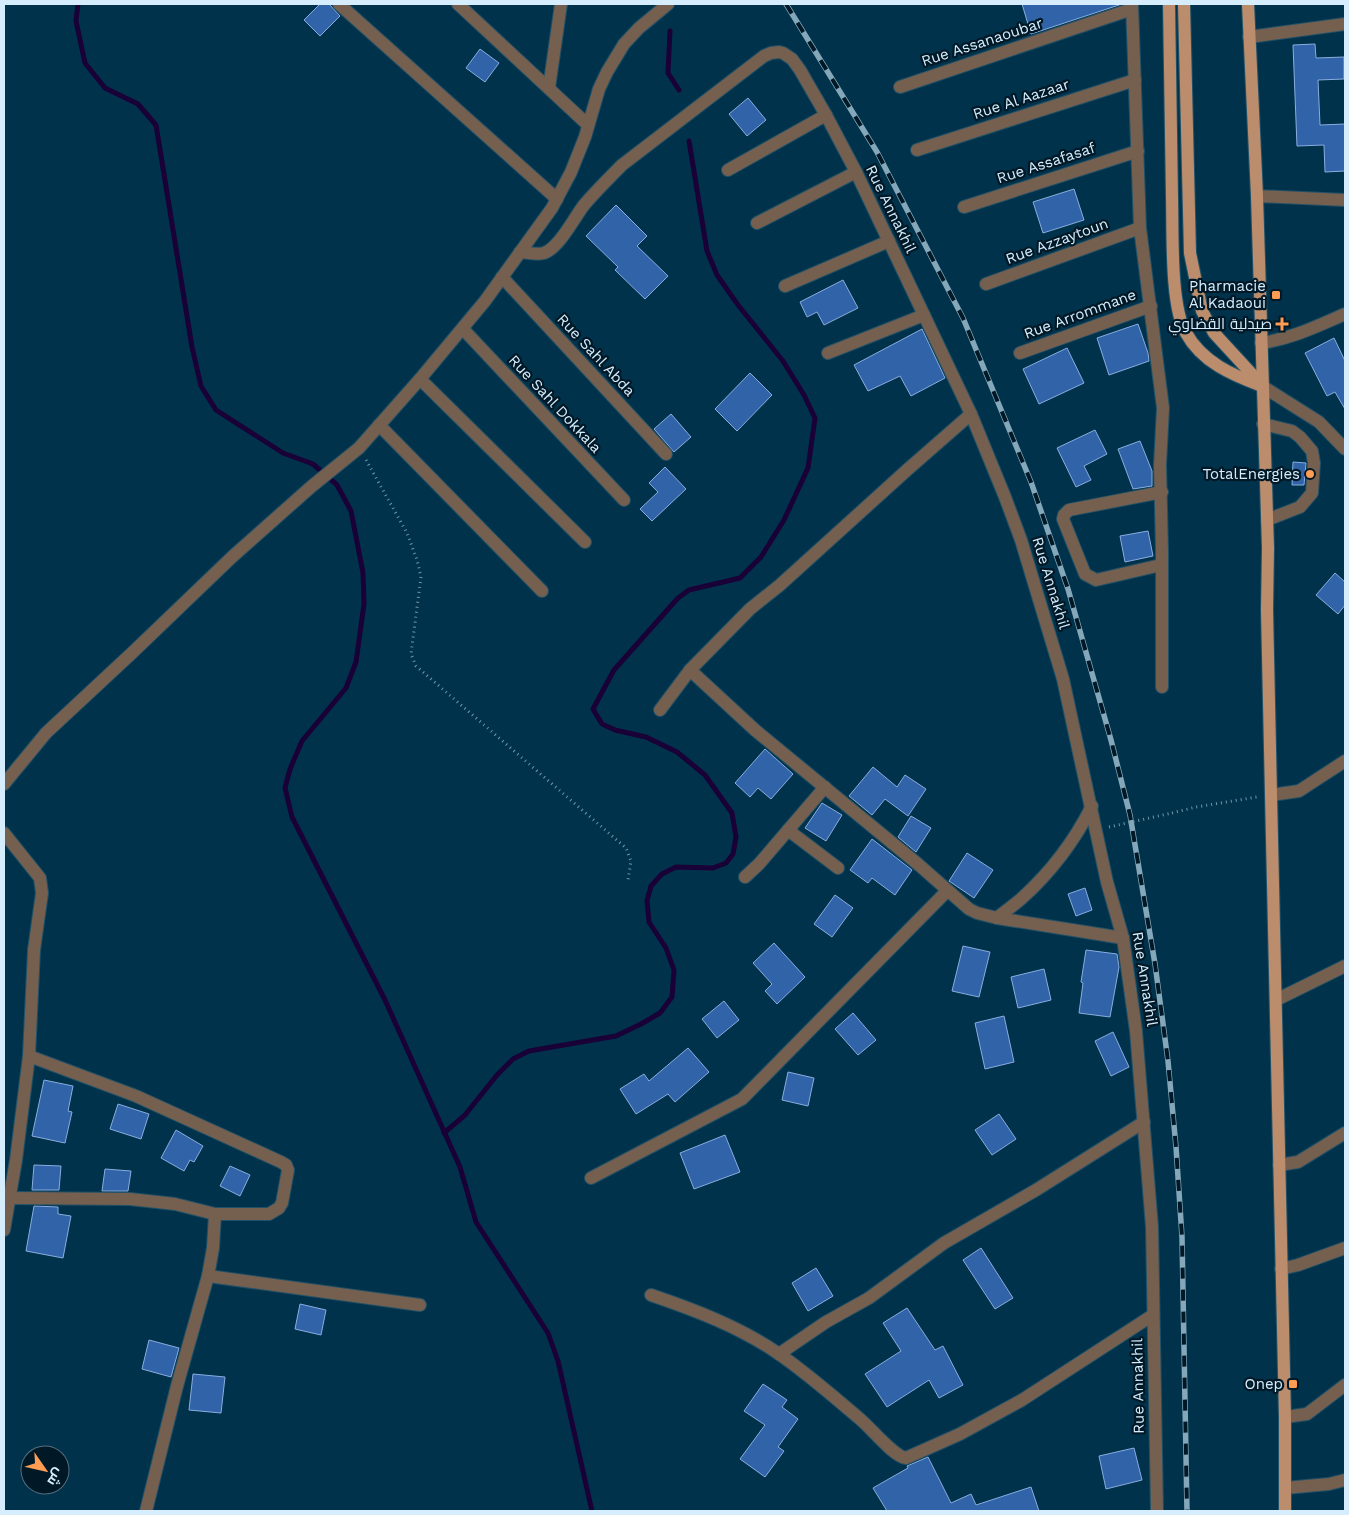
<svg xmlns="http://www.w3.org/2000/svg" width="1349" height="1515" font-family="'Work Sans',Cairo,sans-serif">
  <rect width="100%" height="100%" fill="#00334b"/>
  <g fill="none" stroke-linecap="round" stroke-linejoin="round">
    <g stroke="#190138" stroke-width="5">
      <path d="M78,4l-2,17 9,42 20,25 33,16 18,21 36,222 9,39 15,24 67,43 30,11 24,21 14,26 12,62 1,31 -8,58 -10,26 -44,53 -12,28 -5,19 7,29 93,183 75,167 16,55 72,111 10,28 34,150"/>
      <path d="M670,31l-2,42 11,17"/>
      <path d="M444,1133l21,-18 32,-40 16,-16 16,-8 87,-15 25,-12 19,-11 12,-16 2,-27 -8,-22 -17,-26 -2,-21 4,-15 11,-12 14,-7 37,1 13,-5 7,-9 3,-17 -4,-24 -27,-38 -28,-23 -31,-15 -31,-7 -13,-6 -9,-15 21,-39 64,-72 11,-8 51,-12 21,-21 23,-37 24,-52 7,-50 -11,-23 -21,-34 -45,-56 -21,-30 -10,-24 -18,-110"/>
    </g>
  </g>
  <g fill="#3063a7" stroke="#89ade0">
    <path d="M320,4h9l11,12 -20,20 -16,-16z"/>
    <path d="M1022,4h100l-91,30z"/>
    <path d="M1315,44l1,14 28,-1v22l-26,1 2,45 25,-1v47l-20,1 -1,-27 -27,1 -4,-101z"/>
    <path d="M480,49l19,14 -14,19 -19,-14z"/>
    <path d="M748,98l18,22 -19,16 -18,-22z"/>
    <path d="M1074,189l10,31 -41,13 -10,-31z"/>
    <path d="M616,205l31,31 -10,10 31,30 -23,23 -30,-29 3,-3 -32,-31z"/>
    <path d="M843,280l15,28 -34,17 -7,-13 -10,5 -7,-15z"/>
    <path d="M1138,324l10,29 1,8 -40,14 -12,-37z"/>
    <path d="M922,329l23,49 -34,18 -11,-20 -32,15 -14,-26z"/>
    <path d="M1334,338l11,23v48l-10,-17 -8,4 -22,-43z"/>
    <path d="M1067,348l17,35 -45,21 -16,-35z"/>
    <path d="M750,373l22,22 -35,36 -22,-22z"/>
    <path d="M671,414l20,23 -17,15 -20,-23z"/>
    <path d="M1095,430l12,24 -23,12 7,14 -15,7 -19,-39z"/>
    <path d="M1140,441l12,30v15l-19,3 -15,-40z"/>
    <path d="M1293,462l13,1 -2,22h-12z"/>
    <path d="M665,467l21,22 -34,32 -12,-12 18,-17 -9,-9z"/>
    <path d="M1148,531l5,25 -28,6 -5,-26z"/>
    <path d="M1335,573l10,9v23l-7,9 -22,-19z"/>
    <path d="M765,749l28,25 -22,25 -13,-11 -8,9 -15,-14z"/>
    <path d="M873,767l24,20 8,-12 21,14 -18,27 -23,-17 -13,16 -23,-19z"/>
    <path d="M822,803l20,12 -16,26 -21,-13z"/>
    <path d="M911,816l20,12 -15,24 -18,-15z"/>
    <path d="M872,839l40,31 -17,25 -23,-17 -4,5 -18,-13z"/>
    <path d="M967,853l26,17 -19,28 -25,-17z"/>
    <path d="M1085,888l7,22 -16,6 -8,-22z"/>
    <path d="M835,895l18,13 -21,29 -18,-13z"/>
    <path d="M774,943l31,34 -28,27 -12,-13 7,-7 -19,-21z"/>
    <path d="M963,946l27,6 -11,45 -27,-6z"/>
    <path d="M1086,950l31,4 2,13 -9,50 -31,-4 4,-30 -2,-1z"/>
    <path d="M1044,969l7,31 -33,8 -7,-31z"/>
    <path d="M724,1001l15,19 -22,18 -15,-19z"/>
    <path d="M853,1013l23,27 -18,15 -23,-26z"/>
    <path d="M1004,1016l10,46 -29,7 -10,-46z"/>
    <path d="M1113,1032l16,35 -18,9 -16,-35z"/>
    <path d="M688,1048l21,24 -34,30 -7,-8 -32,20 -16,-25 24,-15 5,7z"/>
    <path d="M788,1072l26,6 -6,28 -26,-6z"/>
    <path d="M44,1080l29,6 -5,25 4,1 -7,31 -33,-7z"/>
    <path d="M118,1104l31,10 -8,25 -31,-10z"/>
    <path d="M999,1114l17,25 -24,16 -17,-25z"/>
    <path d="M176,1130l27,16 -9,16 -4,-2 -6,11 -23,-13z"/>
    <path d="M725,1135l15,37 -46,17 -14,-36z"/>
    <path d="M34,1165l27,1 -2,24h-27z"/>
    <path d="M230,1166l20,9 -10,21 -20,-10z"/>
    <path d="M105,1169l26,2 -3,20h-26z"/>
    <path d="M34,1206l24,1v7l13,2 -8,42 -37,-7z"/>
    <path d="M981,1248l32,50 -18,11 -32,-49z"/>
    <path d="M816,1268l17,28 -25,15 -16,-28z"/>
    <path d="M300,1304l26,6 -5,25 -26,-6z"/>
    <path d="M907,1308l28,42 8,-4 20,39 -24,13 -10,-18 -42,27 -22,-33 36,-23 -18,-28z"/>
    <path d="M149,1340l30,8 -8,29 -29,-8z"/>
    <path d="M193,1374l32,3 -4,36 -32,-3z"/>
    <path d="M763,1384l24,16 -5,7 16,12 -20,28 6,4 -19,26 -25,-18 25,-34 -21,-14z"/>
    <path d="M1134,1448l8,32 -36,9 -7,-33z"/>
    <path d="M928,1457l23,46 20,-9 5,11 55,-18 8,24h-152l-14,-23 35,-20 -1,-2z"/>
  </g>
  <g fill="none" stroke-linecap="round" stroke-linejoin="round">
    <g stroke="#225167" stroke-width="14">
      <g id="minor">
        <path d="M339,4l218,195"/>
        <path d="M458,4l130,121"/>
        <path d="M1132,4l8,224 23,180 -3,57 2,86v136"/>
        <path d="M1249,37l96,-13"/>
        <path d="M900,87l232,-78"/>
        <path d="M549,88l12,-84"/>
        <path d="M917,150l218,-70"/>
        <path d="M728,170l98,-55"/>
        <path d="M1257,196l88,4"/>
        <path d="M964,207l174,-56"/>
        <path d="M757,223l99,-51"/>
        <path d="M520,252c8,1 16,3 24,1 15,-5 30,-35 40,-48 12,-14 25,-27 38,-40l142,-109 7,-3 8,-1 4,1 9,6 8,11 26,45 30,57 115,242 34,83 16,43 42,139 44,203 16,56 13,93 16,196 5,284"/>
        <path d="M502,277l164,177"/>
        <path d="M986,284l154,-56"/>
        <path d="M785,286l104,-45"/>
        <path d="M463,329l161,171"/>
        <path d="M1261,343c30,-4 56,-17 84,-29"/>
        <path d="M828,353l96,-38"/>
        <path d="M1020,353l131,-47"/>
        <path d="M420,379l165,163"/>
        <path d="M1262,386l57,36 26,27"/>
        <path d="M1263,424l29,7 8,6 12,14 2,12 -2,30 -12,14 -33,13"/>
        <path d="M379,425l163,166"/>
        <path d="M1161,565l-65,15 -11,-6 -22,-55 1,-4 5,-5 93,-18"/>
        <path d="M690,670l65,60 164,135 50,44 8,4 20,5 126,20"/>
        <path d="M660,710l30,-40 60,-61 30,-24 127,-115 64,-56"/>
        <path d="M4,784l42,-51 87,-81 99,-95 80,-71 47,-38 61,-69 65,-78 67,-93 19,-36 14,-35 14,-48 8,-17 17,-28 15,-16 29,-24"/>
        <path d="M1271,795l28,-4 46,-30"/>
        <path d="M788,830l50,38"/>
        <path d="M4,833l36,45 2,15 -8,57 -5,106 -13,104 -12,70"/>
        <path d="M745,877l14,-13 66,-77"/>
        <path d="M997,918c8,-7 16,-12 24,-19 29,-26 54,-59 71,-93"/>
        <path d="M1276,1000l69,-34"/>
        <path d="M1279,1165l19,-3 47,-29"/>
        <path d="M591,1178l151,-79 205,-208"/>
        <path d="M9,1198l121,1 45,5 40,10h54l10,-6 3,-5 6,-33 -2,-5 -5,-3 -145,-66 -107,-40"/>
        <path d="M1281,1269l17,-4 47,-17"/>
        <path d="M208,1276l212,29"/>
        <path d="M651,1295c44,15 89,32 128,59 29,20 55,43 81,65 12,10 33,37 46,39l54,-24 62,-34 131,-85"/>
        <path d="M779,1354l47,-32 43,-24 75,-55 92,-53 108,-68"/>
        <path d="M1285,1417l22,-3 38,-29"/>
        <path d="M1285,1488l44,-4 16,-4"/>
        <path d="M146,1511l31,-125 31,-110 5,-28 2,-34"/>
      </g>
    </g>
    <g stroke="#225167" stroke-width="14">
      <g id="major">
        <path d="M1169,4c1,64 2,129 3,194 1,33 -2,108 14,135 16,29 46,42 76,53"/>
        <path d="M1184,4l6,249 12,58 12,22 47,51"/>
        <path d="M1248,4l9,192 11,352 -1,62 4,185 14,622v94"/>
      </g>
    </g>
    <g stroke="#7196aa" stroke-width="3" stroke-dasharray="1 4" stroke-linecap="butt">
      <path d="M366,460l41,73 10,27 4,17 -10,77 5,12 210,182 5,13 -3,19"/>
      <path d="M1172,813l24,-6 61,-10"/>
    </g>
    <use href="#minor" stroke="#755f4f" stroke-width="12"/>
    <use href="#major" stroke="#bb8d6d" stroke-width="12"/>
    <g stroke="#85a7ba" stroke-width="5.5">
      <path id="rail" d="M786,4l91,148 86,166 68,164 37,107 43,151 19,75 25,149 13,97 8,86 6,90 5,274"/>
    </g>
    <use href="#rail" stroke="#011927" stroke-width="4" stroke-dasharray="11" stroke-linecap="butt"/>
    <path stroke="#7196aa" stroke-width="3" stroke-dasharray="1 4" stroke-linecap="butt" d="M1109,827l63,-14"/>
  </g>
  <g fill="#fc9d53" stroke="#011927" stroke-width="2">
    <rect x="1271" y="290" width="10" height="10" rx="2.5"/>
    <path d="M1279.5 316.5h5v5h5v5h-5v5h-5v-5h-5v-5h5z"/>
    <circle cx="1310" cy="474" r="5"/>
    <rect x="1288" y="1379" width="10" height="10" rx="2.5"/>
  </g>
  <g text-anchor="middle" stroke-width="4.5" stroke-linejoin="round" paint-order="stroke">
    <g font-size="15" fill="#d5edfd" stroke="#011927">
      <text transform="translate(982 42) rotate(-18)" y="5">Rue Assanaoubar</text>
      <text transform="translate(1021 99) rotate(-18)" y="5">Rue Al Aazaar</text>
      <text transform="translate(1046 163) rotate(-18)" y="5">Rue Assafasaf</text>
      <text transform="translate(891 209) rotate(64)" y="5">Rue Annakhil</text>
      <text transform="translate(1057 241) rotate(-20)" y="5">Rue Azzaytoun</text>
      <text transform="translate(1080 314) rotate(-20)" y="5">Rue Arrommane</text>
      <text transform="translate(596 355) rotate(47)" y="5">Rue Sahl Abda</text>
      <text transform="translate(555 404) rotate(47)" y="5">Rue Sahl Dokkala</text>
      <text transform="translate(1051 583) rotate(73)" y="5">Rue Annakhil</text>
      <text transform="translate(1145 979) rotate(81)" y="5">Rue Annakhil</text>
      <text transform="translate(1138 1386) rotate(-91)" y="5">Rue Annakhil</text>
    </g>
    <g font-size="15" fill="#d5edfd" stroke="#011927" text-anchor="end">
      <text x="1266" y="291">Pharmacie<tspan x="1266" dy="17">Al Kadaoui</tspan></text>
      <text x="1272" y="329">صيدلية القضاوي</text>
      <text x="1300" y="479">TotalEnergies</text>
      <text x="1283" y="1389">Onep</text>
    </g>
  </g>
  <rect width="1349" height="1515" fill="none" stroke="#d5edfd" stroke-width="10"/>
  <g transform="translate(45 1470) rotate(124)"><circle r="24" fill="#011927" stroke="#566e7d"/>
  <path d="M0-4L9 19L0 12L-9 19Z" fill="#fc9d53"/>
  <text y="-8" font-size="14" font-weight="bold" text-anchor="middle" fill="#d5edfd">ش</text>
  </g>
</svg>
